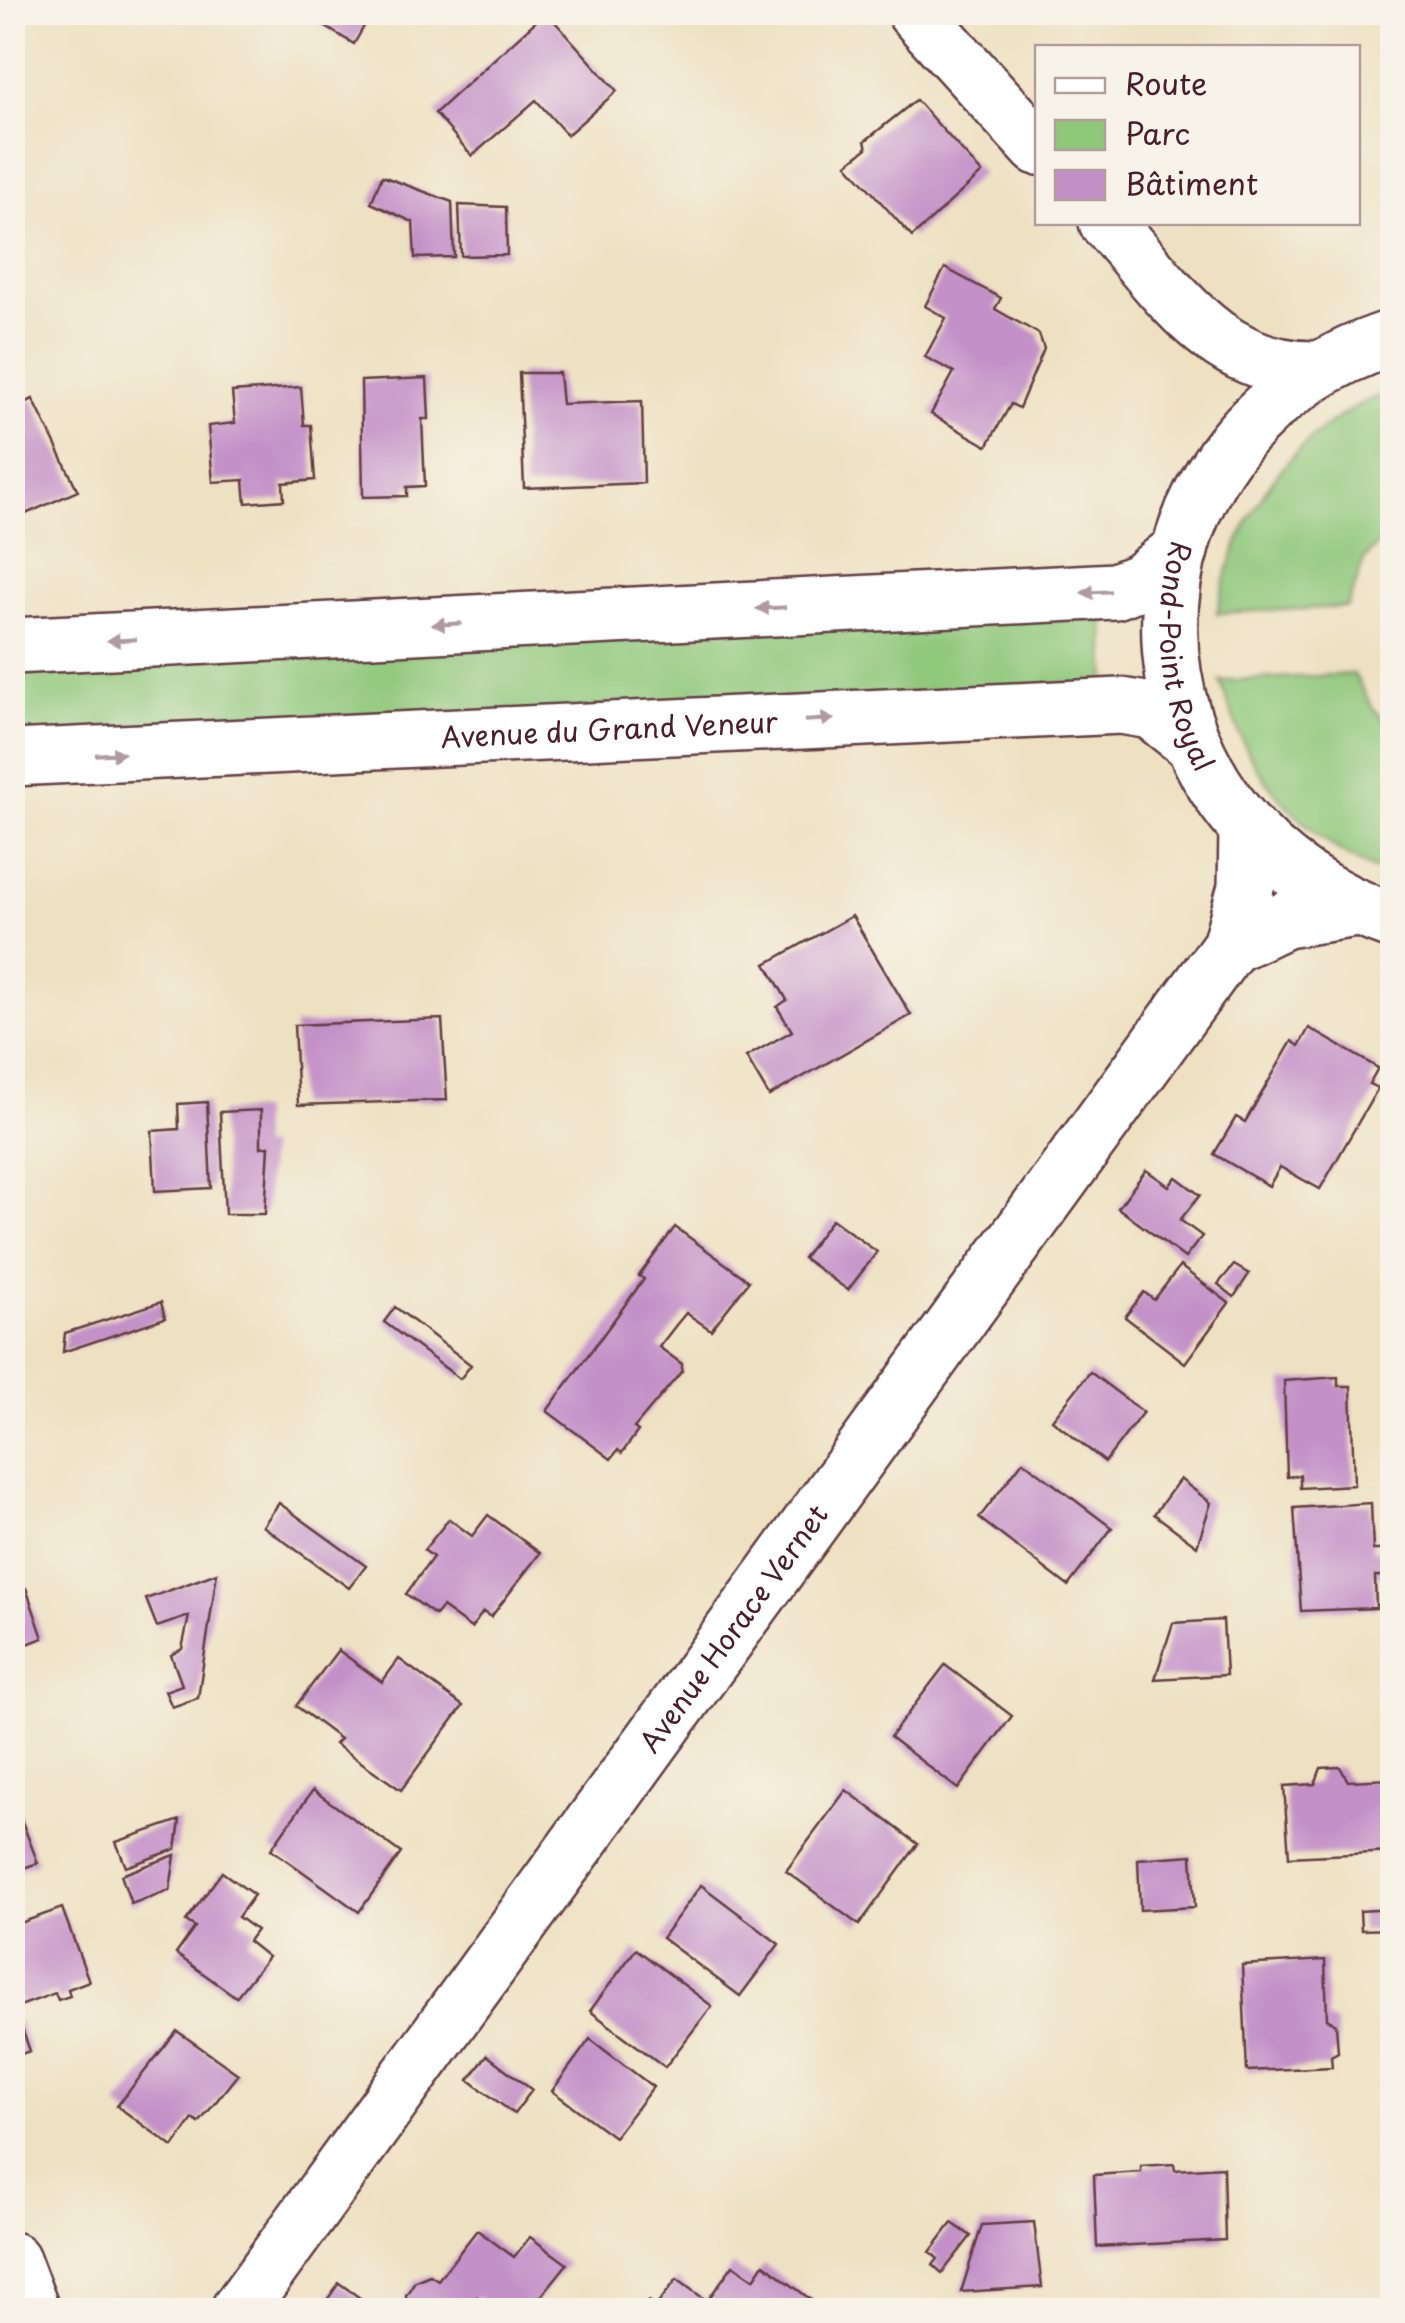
<svg xmlns="http://www.w3.org/2000/svg" width="1405" height="2323" font-family="'Playpen Sans',sans-serif">
  <rect width="100%" height="100%" fill="#f7f3e8"/>
  <filter id="ink" filterUnits="userSpaceOnUse"><feTurbulence type="fractalNoise" baseFrequency=".01" numOctaves="2"/><feDisplacementMap in="SourceGraphic" scale="20" xChannelSelector="R" yChannelSelector="G"/><feConvolveMatrix kernelMatrix="1 2 1 2 8 2 1 2 1" color-interpolation-filters="sRGB"/></filter>
  <filter id="wash" filterUnits="userSpaceOnUse"><feTurbulence type="fractalNoise" baseFrequency=".0048" numOctaves="4" result="noise"/><feDisplacementMap in="SourceGraphic" scale="40" xChannelSelector="R" yChannelSelector="G"/><feGaussianBlur stdDeviation="2.25" result="paint"/><feColorMatrix in="noise" values="0 0 0 0 0 0 0 0 0 0 0 0 0 0 0 0 0 1.4 0 .05"/><feComposite in="paint" operator="in"/></filter>
  <g filter="url(#wash)">
    <rect width="100%" height="100%" fill="#eee1c2"/>
    <g fill="#90c87b" stroke="#6d7453" stroke-width="2.5">
      <path d="M1392,390v137l-28,33 -17,47 -130,6c21,-102 75,-184 175,-223z"/>
      <path d="M1103,606l4,80 -1094,52v-77z"/>
      <path d="M1354,674l19,35 19,18v147c-55,-12 -124,-77 -147,-128 -10,-21 -17,-44 -25,-65z"/>
    </g>
    <g id="blocks">
      <g fill="#c390c7">
        <path d="M301,12h71l-18,32z"/>
        <path d="M546,12l71,79 -50,44 -31,-35 -64,56 -37,-43z"/>
        <path d="M916,100l66,73 -70,64 -65,-73 20,-16 -2,-7z"/>
        <path d="M382,176l70,26 2,55 -39,1 -2,-36 -42,-19z"/>
        <path d="M459,205l47,2 1,48 -46,1z"/>
        <path d="M945,268l56,30 -6,11 44,25 5,15 -25,59 -8,-4 -24,42 -56,-32 23,-42 -29,-15 21,-39 -21,-12z"/>
        <path d="M519,373h40l3,31 80,-3 2,82 -120,5z"/>
        <path d="M427,378l2,41h-7l3,67 -18,1v9l-44,1 -2,-116z"/>
        <path d="M301,387l3,38h7l4,55 -32,3 1,17 -38,3 -2,-23 -31,2 -5,-56 27,-3 -3,-31z"/>
        <path d="M33,399l45,92 -66,29v-111z"/>
        <path d="M852,916l59,99 -142,81 -23,-39 46,-26 -15,-24 10,-7 -21,-36z"/>
        <path d="M442,1019l5,81 -149,5 -4,-80z"/>
        <path d="M1309,1028l69,40 -9,16 9,4 -58,101 -40,-22 -11,19 -55,-32 22,-37 9,5 47,-81 7,5z"/>
        <path d="M207,1102l4,86 -56,3 -3,-60 27,-2 -1,-25z"/>
        <path d="M261,1110v37l8,-1 -4,68h-40l-5,-102z"/>
        <path d="M1146,1170l23,16 7,-9 24,18 -20,25 22,16 -17,22 -67,-50z"/>
        <path d="M832,1219l45,33 -29,38 -45,-32z"/>
        <path d="M675,1227l74,54 -38,49 -25,-17 -10,12 -17,22 23,17v7l-48,57 4,3 -16,22 -4,-3 -7,9 -64,-48 97,-132 -5,-3z"/>
        <path d="M1234,1265l15,9 -15,23 -16,-13z"/>
        <path d="M1180,1266l49,37 -44,60 -60,-46 19,-25 10,8z"/>
        <path d="M161,1302l4,16 -102,34 2,-19z"/>
        <path d="M395,1307l76,58 -11,14 -76,-57z"/>
        <path d="M1090,1372l53,40 -38,50 -53,-42z"/>
        <path d="M1338,1377v9h13l3,99 -54,3v-13l-13,2 -3,-96z"/>
        <path d="M1023,1461l89,67 -44,58 -89,-68z"/>
        <path d="M1180,1479l31,24 -14,43 -43,-32z"/>
        <path d="M279,1503l87,63 -17,22 -86,-62z"/>
        <path d="M1371,1503l2,47h12l1,26h-11l1,32 -75,3 -7,-103z"/>
        <path d="M488,1515l52,38 -49,64 -8,-5 -12,16 -29,-21 -7,8 -29,-21 27,-37 -9,-7 25,-31 23,17z"/>
        <path d="M217,1573l-19,125 -26,9 -7,-16 17,-6 -11,-30 11,-6 7,-33 -32,11 -11,-28z"/>
        <path d="M26,1588l17,50 -31,12v-57z"/>
        <path d="M1223,1620l3,55 -71,4 18,-56z"/>
        <path d="M338,1650l44,32 17,-23 64,47 -62,84 -66,-46 5,-5 -44,-33z"/>
        <path d="M945,1665l67,51 -54,73 -68,-52z"/>
        <path d="M1340,1767l8,14 44,-2v73l-103,5 -5,-71 31,-2 6,-16z"/>
        <path d="M313,1790l88,63 -42,59 -88,-63z"/>
        <path d="M846,1790l72,54 -59,81 -73,-54z"/>
        <path d="M12,1796l26,67 -26,9z"/>
        <path d="M180,1820l-4,29 -50,18 -10,-25z"/>
        <path d="M175,1855l-5,35 -39,14 -10,-29z"/>
        <path d="M1192,1855l3,52 -55,3 -2,-51z"/>
        <path d="M222,1872l32,23 -16,22 18,13 -8,11 20,16 -32,40 -60,-43 19,-27 -9,-6z"/>
        <path d="M701,1885l78,59 -39,52 -78,-58z"/>
        <path d="M62,1908l27,73 -21,8 2,7 -12,4 -3,-7 -35,13 -8,-22v-58z"/>
        <path d="M1392,1909v20l-31,1 -1,-19z"/>
        <path d="M636,1949l76,57 -47,61 -75,-56z"/>
        <path d="M1325,1960l2,59 9,5 2,28 -7,4 1,11 -85,4 -5,-106z"/>
        <path d="M19,2020l11,31 -18,6v-35z"/>
        <path d="M177,2031l61,43 -39,49 -6,-4 -20,28 -56,-41z"/>
        <path d="M590,2039l63,48 -39,50 -62,-46z"/>
        <path d="M487,2055l45,35 -18,24 -45,-34z"/>
        <path d="M1174,2164l1,6 48,-3 2,73 -128,7 -3,-72 47,-3v-6z"/>
        <path d="M1034,2222l8,65 -81,5 21,-67z"/>
        <path d="M952,2223l19,13 -29,37 -9,-8 5,-6 -8,-7z"/>
        <path d="M477,2230l37,27 16,-20 37,27 -37,46h-35l-18,-13 -10,13 -60,-1 -1,-14 9,-14 15,-6 8,5z"/>
        <path d="M764,2264l55,42 -4,4h-173l7,-9 7,5 21,-27 30,22 26,-36 21,14z"/>
        <path d="M339,2283l38,27h-43l-10,-6z"/>
      </g>
    </g>
  </g>
  <g filter="url(#ink)">
    <use href="#blocks" fill-opacity="0" stroke="#633c42" stroke-width="2.5"/>
    <g fill="none" stroke-linecap="round" stroke-linejoin="round">
      <g stroke="#633c42" stroke-width="60">
        <g id="street">
          <path d="M915,12l123,135"/>
          <path d="M1107,222c63,70 109,150 213,147"/>
          <path id="s1" d="M1392,338c-298,96 -295,483 0,583"/>
          <path d="M12,646l1103,-55 26,-10 39,-31"/>
          <path id="s2" d="M12,758l1109,-52 30,5 42,33"/>
          <path d="M1230,946l55,-26 71,-11"/>
          <path d="M12,2260l19,50"/>
          <path id="s3" d="M239,2310l991,-1364 16,-59 1,-56"/>
        </g>
      </g>
      <use href="#street" stroke="#fff" stroke-width="55"/>
    </g>
    <defs><path id="oneway-solid" d="M-6-.8H1V-3.2L6.5 0L1 3.2V.8H-6Z" transform="scale(2.5)"/></defs>
    <g fill="#ae9aa0">
      <use href="#oneway-solid" transform="translate(1096 592) rotate(177)"/>
      <use href="#oneway-solid" transform="translate(771 608) rotate(177)"/>
      <use href="#oneway-solid" transform="translate(447 624) rotate(177)"/>
      <use href="#oneway-solid" transform="translate(122 640) rotate(177)"/>
      <use href="#oneway-solid" transform="translate(819 720) rotate(-3)"/>
      <use href="#oneway-solid" transform="translate(110 754) rotate(-3)"/>
    </g>
  </g>
  <g text-anchor="middle" stroke-width="10" stroke-linejoin="round" paint-order="stroke">
    <g font-size="28" fill="#4a1f2b" stroke="#f7f3e8">
      <text dy="10" stroke="none"><textPath href="#s1" startOffset="422">Rond-Point Royal</textPath></text>
      <text dy="10" stroke="none"><textPath href="#s2" startOffset="598">Avenue du Grand Veneur</textPath></text>
      <text dy="10" stroke="none"><textPath href="#s3" startOffset="842">Avenue Horace Vernet</textPath></text>
    </g>
  </g>
  <rect width="1405" height="2323" fill="none" stroke="#f7f3e8" stroke-width="50"/>
  <rect x="1035" y="45" width="325" height="180" fill="#f7f3e8" stroke="#b29e9c" stroke-width="2.5"/>
  <rect x="1055" y="78" width="50" height="15" fill="#ffffff" stroke="#b29e9c" stroke-width="2.5"/>
  <text x="1125" y="95" font-size="30" fill="#4a1f2b">Route</text>
  <rect x="1055" y="120" width="50" height="30" fill="#90c87b" stroke="#b29e9c" stroke-width="2.5"/>
  <text x="1125" y="145" font-size="30" fill="#4a1f2b">Parc</text>
  <rect x="1055" y="170" width="50" height="30" fill="#c390c7" stroke="#b29e9c" stroke-width="2.5"/>
  <text x="1125" y="195" font-size="30" fill="#4a1f2b">Bâtiment</text>
</svg>
